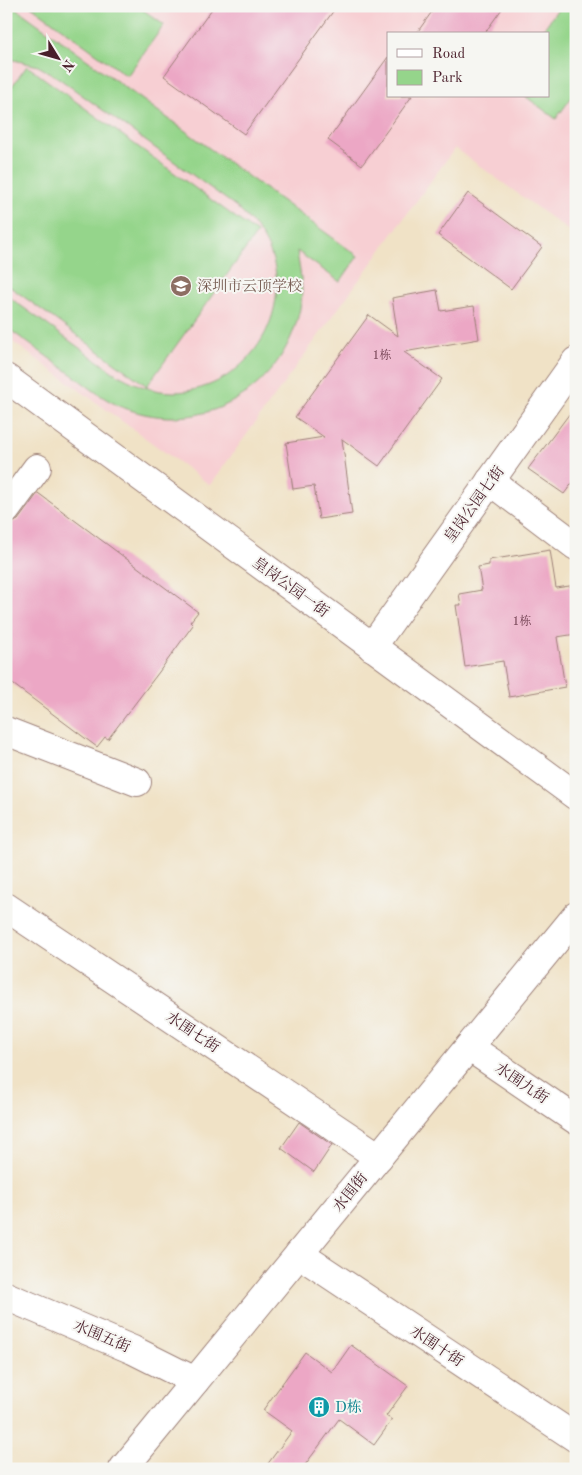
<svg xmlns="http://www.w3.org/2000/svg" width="582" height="1475" font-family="'Old Standard TT','Noto Serif SC',serif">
  <rect width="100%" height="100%" fill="#f6f6f2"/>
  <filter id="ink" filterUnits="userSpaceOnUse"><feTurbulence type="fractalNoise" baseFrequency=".02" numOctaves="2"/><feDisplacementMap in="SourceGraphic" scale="10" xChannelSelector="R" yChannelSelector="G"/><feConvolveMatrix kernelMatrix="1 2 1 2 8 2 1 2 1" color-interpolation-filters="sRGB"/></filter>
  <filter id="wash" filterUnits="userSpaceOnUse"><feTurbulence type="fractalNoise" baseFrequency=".0096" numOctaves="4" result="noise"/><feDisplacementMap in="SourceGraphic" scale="20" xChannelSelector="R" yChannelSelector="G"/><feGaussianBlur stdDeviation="1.12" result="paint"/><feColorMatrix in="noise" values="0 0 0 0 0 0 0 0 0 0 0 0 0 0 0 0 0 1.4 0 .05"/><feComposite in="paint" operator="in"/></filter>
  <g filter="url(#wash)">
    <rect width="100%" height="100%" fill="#f0e2c6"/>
    <path fill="#f7cfd3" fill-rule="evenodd" d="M6,6h570v230l-121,-88 -245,337 -204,-148zM388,34h160v62h-160z"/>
    <g fill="#95d58b" stroke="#707a5b">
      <path d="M6,6h7l345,250 -18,26 -43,-31c2,17 7,35 4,52 -14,85 -98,137 -179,104 -18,-7 -33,-20 -48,-31 -23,-16 -45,-33 -68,-49v-32l107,77c19,11 38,20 60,20 77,0 131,-90 89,-156 -8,-12 -17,-21 -28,-31l-177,-128 -19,-11 -32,-8z"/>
      <path d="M31,6h107l26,19 -37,51z"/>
      <path d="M560,6h16v85l-20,28 -31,-23h23v-62h-8z"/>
      <path d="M27,66l230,167 -110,153 -141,-102v-190z"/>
    </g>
    <g id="blocks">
      <g fill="#eca7c5">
        <path d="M214,6h123l-93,128 -80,-58z"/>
        <path d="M436,6h68l-20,28h-68z"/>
        <path d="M388,57v39h24l-50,69 -34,-25z"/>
        <path d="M468,193l74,54 -31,42 -73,-54z"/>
        <path d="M437,290l4,21 33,-5 5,33 -75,13 38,27 -63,87 -37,-27 10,75 -33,5 -5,-33 -21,3 -7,-46 38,-6 -29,-20 74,-102 29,21 -6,-38z"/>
        <path d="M576,405v73l-12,16 -36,-25z"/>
        <path d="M38,493l160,119 -8,10 3,3 -34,47 -51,67 -3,-2 -8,10 -91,-68v-154l12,-5z"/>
        <path d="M550,550l6,38 20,-3v49l-19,3 8,50 -56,10 -6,-36 -38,6 -9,-62h5l-2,-11 23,-4 -4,-23 11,-2v-5z"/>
        <path d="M299,1122l33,23 -18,27 -33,-24z"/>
        <path d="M351,1345l57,41 -22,30 6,4 -18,25 -35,-26 -37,50h-38l28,-38 -29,-21 42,-58 27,20z"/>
      </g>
    </g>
  </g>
  <g filter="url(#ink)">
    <use href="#blocks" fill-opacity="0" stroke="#9d8078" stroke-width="1"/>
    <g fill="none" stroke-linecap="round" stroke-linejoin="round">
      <g stroke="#9d8078" stroke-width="30">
        <g id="minor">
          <path d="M6,378l570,418"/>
          <path d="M490,481l86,65"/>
          <path d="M6,510l31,-42"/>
          <path d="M372,647l204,-286"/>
          <path d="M6,731l131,51"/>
          <path d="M6,907l373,250"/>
          <path d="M469,1047l107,73"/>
          <path d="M299,1254l277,184"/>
          <path d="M6,1296l127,54 62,31"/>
          <path d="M123,1469l453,-553"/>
        </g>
      </g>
      <use href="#minor" stroke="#fff" stroke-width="28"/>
    </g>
  </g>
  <defs>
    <g id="school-disc" transform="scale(1.125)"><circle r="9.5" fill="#8d6e63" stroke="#f6f6f2"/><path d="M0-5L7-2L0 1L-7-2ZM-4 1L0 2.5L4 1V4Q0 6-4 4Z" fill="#fff"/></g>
    <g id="building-disc" transform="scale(1.125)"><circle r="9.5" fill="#0f9aa8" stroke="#f6f6f2"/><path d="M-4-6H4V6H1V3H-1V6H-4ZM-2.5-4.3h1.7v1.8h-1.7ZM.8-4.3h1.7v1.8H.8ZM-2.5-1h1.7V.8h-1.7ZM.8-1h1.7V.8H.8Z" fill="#fff"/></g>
  </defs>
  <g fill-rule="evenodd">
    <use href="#school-disc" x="181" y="286"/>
    <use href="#building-disc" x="319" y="1407"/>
  </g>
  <g text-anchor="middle" stroke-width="4" stroke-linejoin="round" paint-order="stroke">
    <g font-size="12" fill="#724152">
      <text x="382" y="359">1栋</text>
      <text x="522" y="625">1栋</text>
    </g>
    <g font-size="15" fill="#785e54" stroke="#f6f6f2" text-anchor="start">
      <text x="197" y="291">深圳市云顶学校</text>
    </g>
    <g font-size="15" fill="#4a1f2b" stroke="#f6f6f2">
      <text transform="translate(474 504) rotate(-54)" y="5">皇岗公园七街</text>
      <text transform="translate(291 587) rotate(36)" y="5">皇岗公园一街</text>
      <text transform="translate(193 1032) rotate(34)" y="5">水围七街</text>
      <text transform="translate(522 1083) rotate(34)" y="5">水围九街</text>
      <text transform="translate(350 1192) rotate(-51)" y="5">水围街</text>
      <text transform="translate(102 1336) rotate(23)" y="5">水围五街</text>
      <text transform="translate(437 1346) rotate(34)" y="5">水围十街</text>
    </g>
    <g font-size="15" fill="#0d838f" stroke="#f6f6f2" text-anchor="start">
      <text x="335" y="1412">D栋</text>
    </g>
  </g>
  <rect width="582" height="1475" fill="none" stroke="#f6f6f2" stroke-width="25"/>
  <rect x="387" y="32" width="162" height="65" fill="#f6f6f2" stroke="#b1a0a2"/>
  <rect x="397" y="49" width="25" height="8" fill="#ffffff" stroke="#b1a0a2"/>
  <text x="432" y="58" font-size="15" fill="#4a1f2b">Road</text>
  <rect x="397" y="70" width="25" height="15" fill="#95d58b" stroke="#b1a0a2"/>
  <text x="432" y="82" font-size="15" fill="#4a1f2b">Park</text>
  <g transform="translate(58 58) rotate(127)" stroke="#f6f6f2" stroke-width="4" paint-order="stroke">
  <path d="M0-4L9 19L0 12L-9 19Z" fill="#4a1f2b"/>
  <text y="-8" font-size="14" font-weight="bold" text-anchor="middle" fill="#4a1f2b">N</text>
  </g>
</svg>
